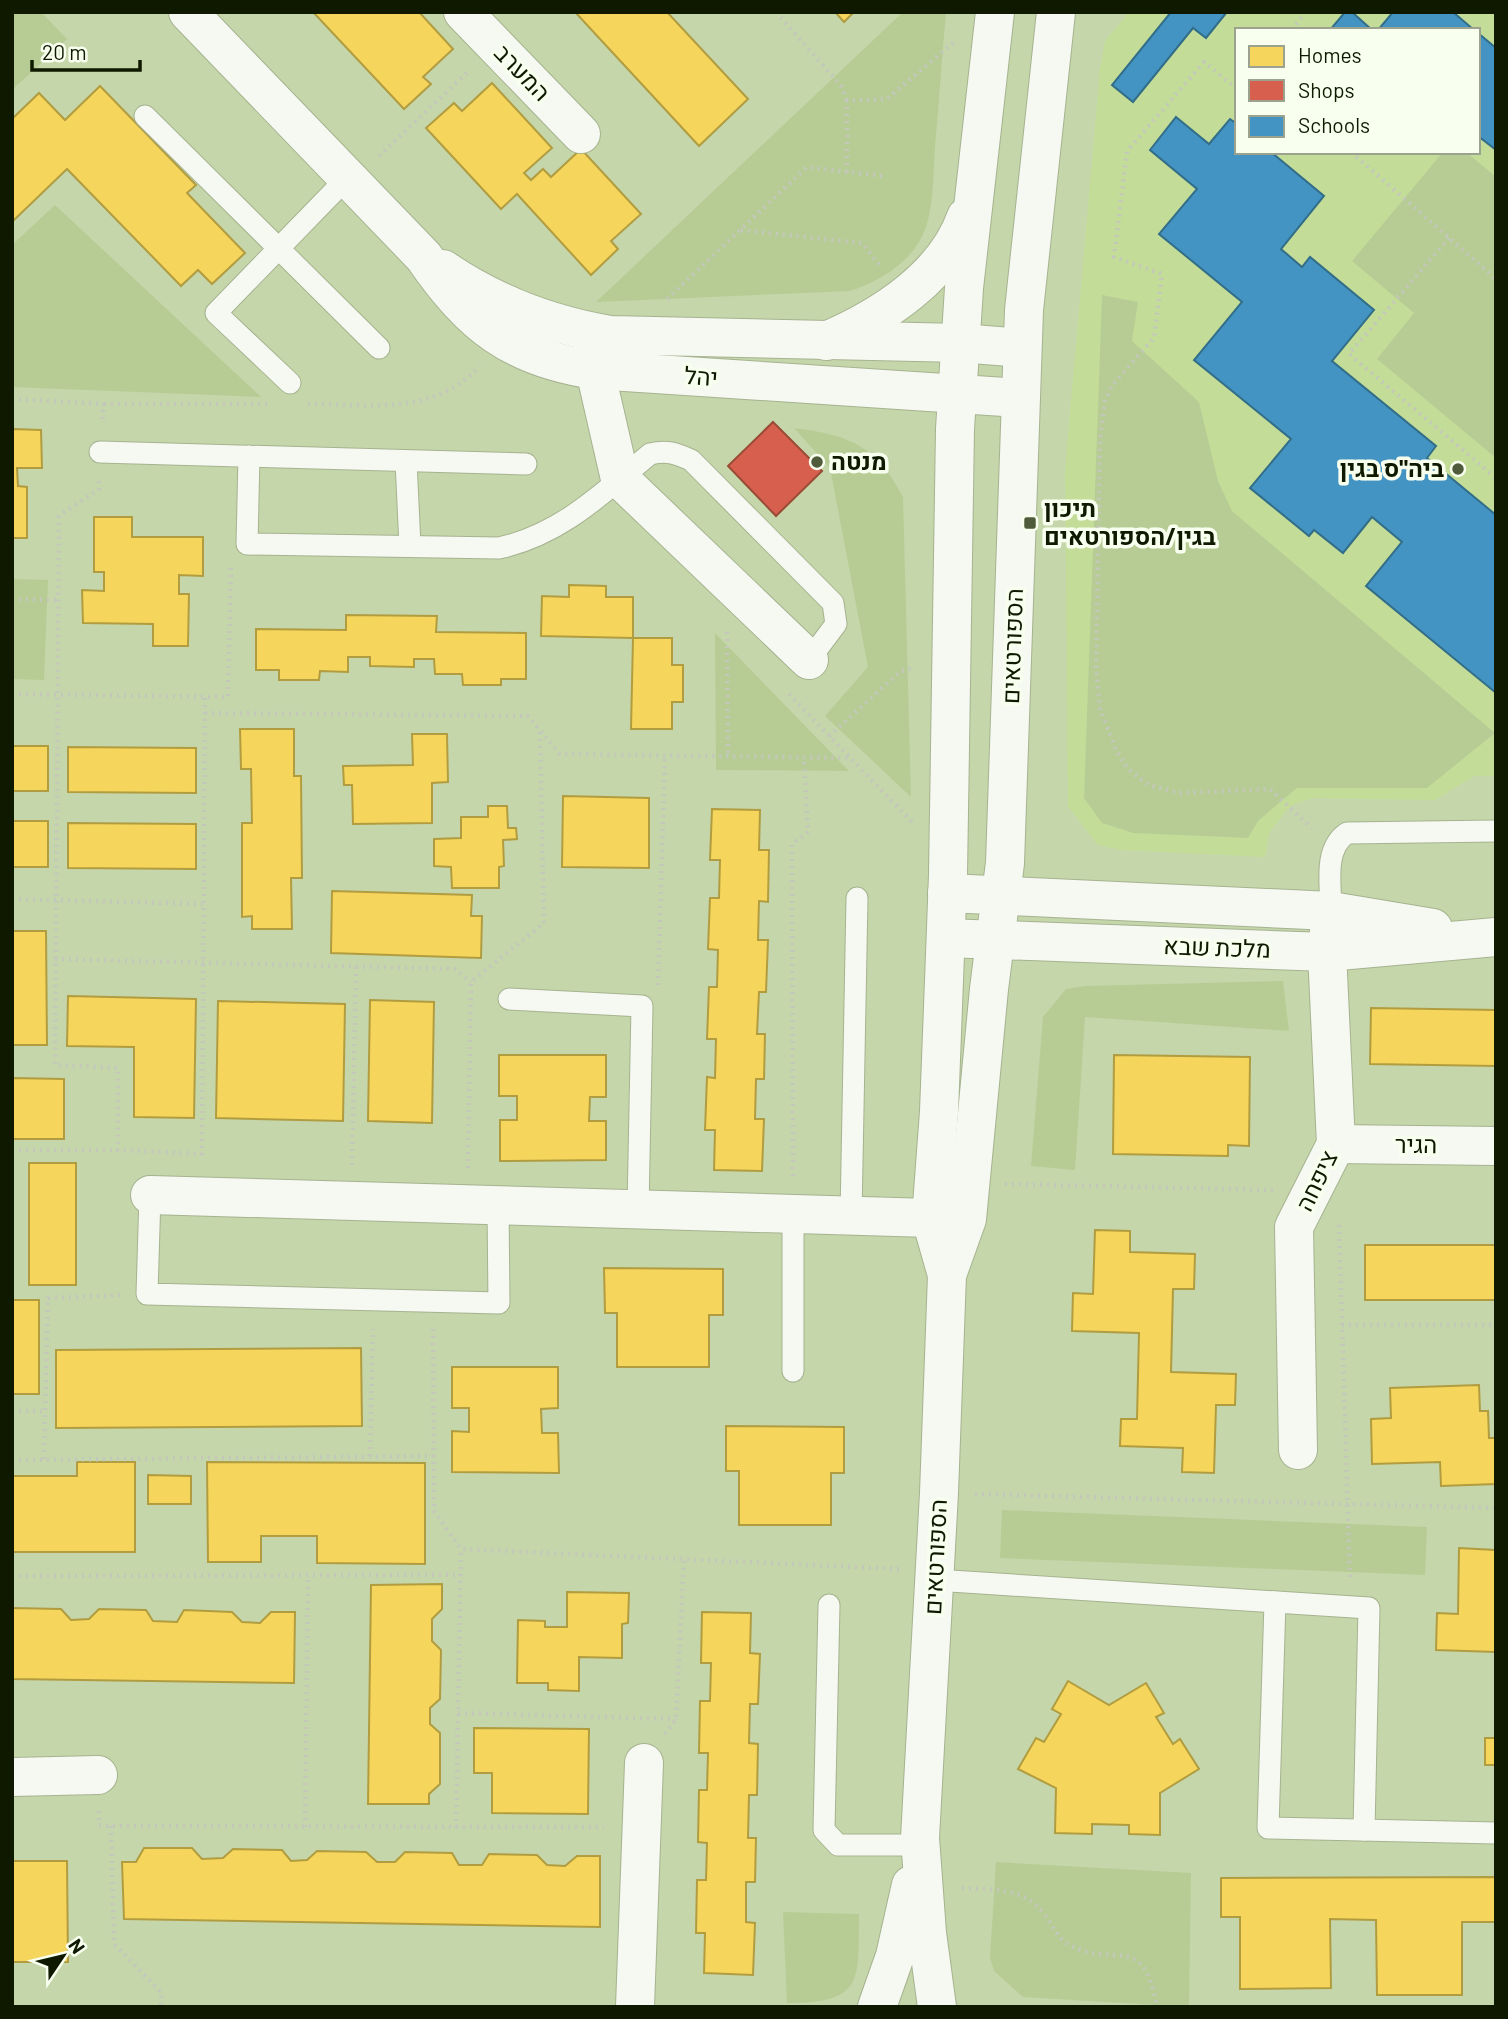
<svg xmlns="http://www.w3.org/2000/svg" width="1508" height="2019" font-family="Barlow,Heebo,sans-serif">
  <rect width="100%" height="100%" fill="#c5d6aa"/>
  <path fill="#c3dd98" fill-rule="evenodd" d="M1129,12h367v764h-22l-39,24 -123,-2 -22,8 -21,27 -4,24 -143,-7 -24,-5 -30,-39 -3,-336 35,-400 5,-29zM1237,30h241v122h-241z"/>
  <g fill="#b7cc95">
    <path d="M12,12h29l26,27 -55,51z"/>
    <path d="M903,12h43c-4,45 -7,90 -11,135 -2,26 -1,55 -9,80 -11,33 -45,54 -76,64l-254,11z"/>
    <path d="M1443,152h23l30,25v281l-119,-99 37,-46 -62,-52z"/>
    <path d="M55,205l206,192 -249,-10v-142z"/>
    <path d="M1102,295l36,7 -6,39 67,61 19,79 14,30 263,222 -68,55h-130l-39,33 -10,17 -115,-5 -31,-10 -18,-25z"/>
    <path d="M794,428c55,7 82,17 109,69l8,300 -86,-81 43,-49 -38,-199z"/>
    <path d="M12,579l36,1 -4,100 -32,-1z"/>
    <path d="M715,633l134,138 -133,-1z"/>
    <path d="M1283,981l6,50 -204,-14 -10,153 -44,-4 12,-149 23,-28 18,-3z"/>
    <path d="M1002,1510l425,17 -2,48 -425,-17z"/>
    <path d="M996,1862l195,11 -2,134 -166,-10 -29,-26 -4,-13z"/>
    <path d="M783,1912l76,2c-1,66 6,89 -72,89z"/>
  </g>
  <g fill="#f6d55c" stroke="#b19d40" stroke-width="2">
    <path d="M313,12h106l34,37 -30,28 8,7 -27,25z"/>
    <path d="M575,12h92l81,87 -49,47z"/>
    <path d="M835,12h19l-10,10z"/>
    <path d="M492,83l60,65 -28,25 7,7 12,-11 8,8 30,-28 60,65 -30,27 7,8 -27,26 -74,-81 -16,15 -75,-81 28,-25 8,8z"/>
    <path d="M100,86l96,99 -9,8 58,60 -33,31 -14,-14 -17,16 -114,-117 -55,53v-103l27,-26 26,27z"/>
    <path d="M12,429l29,1 1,38h-25l1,18 9,1v51h-15z"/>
    <path d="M94,517h38v20h71v39l-24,-1v19h10l-1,52h-35v-22l-70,-1 -1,-33 22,1v-19h-10z"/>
    <path d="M569,585l37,1v11h27v41l-92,-2 1,-40 27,1z"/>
    <path d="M346,615l91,1 -1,16 90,1v46h-25v6h-38l-1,-11h-27l-1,-15h-20v8l-44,-1v-9h-22v15l-28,-1 -1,9h-40v-10h-23v-41l90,1z"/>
    <path d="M633,638h39v27h11v37h-11v27h-41z"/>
    <path d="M240,729h54v47h7l1,102h-11l1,51h-40v-13l-10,1v-94h10l-1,-54h-10z"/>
    <path d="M412,734h35l1,48 -16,1v40l-79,1 -1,-39h-8l-1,-19 70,-1z"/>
    <rect x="12" y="746" width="36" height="45"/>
    <path d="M68,747l128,1v45l-128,-1z"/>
    <path d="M563,796l86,2v70l-87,-1z"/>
    <path d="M488,806h19l1,22h8l1,11 -14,1 1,26 -5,1v21h-47l-1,-21 -17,-1v-27l27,-1v-21h27z"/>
    <path d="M712,809l48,1 -1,40h10l-1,52 -9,-1 -1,39h10l-2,52h-7l-2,42h8l-1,45h-8l-1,40h9l-2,52 -48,-1 1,-40h-10l2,-53 8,1 1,-39h-9l2,-52h8l1,-37 -10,-1 2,-51h9l1,-38h-10z"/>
    <rect x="12" y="821" width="36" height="46"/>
    <path d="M68,823l128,1v45l-128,-1z"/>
    <path d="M332,891l140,4 -1,21h11l-1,42 -150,-5z"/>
    <path d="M12,931h34l1,114h-35z"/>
    <path d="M68,996l128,3 -2,119 -60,-1v-70l-67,-1z"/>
    <path d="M370,1000l64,2 -2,121 -64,-2z"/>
    <path d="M218,1001l127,3 -2,117 -127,-3z"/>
    <path d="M1371,1008l125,2v56l-126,-2z"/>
    <path d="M499,1055h107v42h-16l-1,24h17v39l-106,1v-41h17v-24h-18z"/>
    <path d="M1114,1055l136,2 -1,89 -21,-1v11l-115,-2z"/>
    <path d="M12,1078l52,1v60h-52z"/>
    <rect x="29" y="1163" width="47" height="122"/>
    <path d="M1095,1230l35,1v21l65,2 -1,35h-21l-2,83 65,2 -1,31h-19l-2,68 -32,-1 1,-24 -63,-2 1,-27h16l2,-86 -67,-2 1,-38 20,1z"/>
    <rect x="1365" y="1245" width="131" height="55"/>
    <path d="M604,1268l119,1v46h-14v52h-92v-54h-12z"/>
    <rect x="12" y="1300" width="27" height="94"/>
    <path d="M361,1348l1,78 -306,2v-78z"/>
    <path d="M452,1367h106v41l-17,1 1,24h16l1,40 -107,-1v-41l17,1v-24h-17z"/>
    <path d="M1479,1385l1,26h8l1,27h7v46l-55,2 -1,-24 -68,2 -1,-45 20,-1 -1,-30z"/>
    <path d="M726,1426l118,1v46h-13v52h-92v-54h-13z"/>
    <path d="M77,1462h58v90h-123v-76h65z"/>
    <path d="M207,1462l218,1v101l-108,-1v-27h-56v26h-53z"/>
    <path d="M148,1475l43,1v28h-43z"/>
    <path d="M1459,1548l36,2 1,102 -60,-2 1,-37 21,1z"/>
    <path d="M442,1584v25l-10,10v22l9,9 -1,49 -10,9v16l10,9v51l-11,10v10h-61l3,-219z"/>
    <path d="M567,1592l62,1 -1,30 -6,1v34l-43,-1v34l-31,-1v-7h-31l1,-63 27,1v6h22z"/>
    <path d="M12,1608l49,1 10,11 18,-1 10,-10 47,1 7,11 24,1 7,-12 48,2 10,10 18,1 11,-11h24l-1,71 -282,-4z"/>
    <path d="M702,1612l49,1 -1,40 10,1 -2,50h-8l-1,39 9,1 -1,51h-8l-1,43h8l-1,44h-9v40l9,1 -2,52 -49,-2 1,-40h-9l1,-53h9l1,-37 -9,-1 1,-52h8l1,-37h-9l1,-52h10l1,-38h-10z"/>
    <path d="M1068,1681l41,24 37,-22 18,30 -8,4 17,27 7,-5 19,30 -39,24v42l-31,-1v-9l-37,-1v10l-37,-1 1,-45 -38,-19 18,-31 8,4 17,-28 -9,-5z"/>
    <path d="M474,1728l115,1 -1,85 -96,-1v-40h-18z"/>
    <rect x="1485" y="1738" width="11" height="27"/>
    <path d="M144,1848h48l10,11 21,-1 10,-9 49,1 9,11 16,-1 10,-9 49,1 11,10h18l10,-10 47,1 7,12h23l7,-11 48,1 10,10 18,1 12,-10h23v71l-476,-8 -2,-57h14z"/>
    <path d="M12,1861h55l1,101h-56z"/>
    <path d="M1496,1877v45h-34v73h-85l-1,-75 -46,-1 1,69 -91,1v-72h-19v-39z"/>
  </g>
  <path fill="#d6604d" stroke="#9a4b36" stroke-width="2" d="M773,422l49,49 -46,45 -48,-50z"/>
  <g fill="#4393c3" stroke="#336e88" stroke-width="2">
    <path d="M1171,12h56l-21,26 -13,-10 -60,74 -21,-17z"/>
    <path d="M1345,12h7l20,18h-42z"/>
    <path d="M1393,12h60l21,18h-96z"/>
    <path d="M1478,33l18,15v102l-18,-14z"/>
    <path d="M1176,117l33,27 21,-25 7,5v28h34l53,44 -43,53 21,18 8,-10 64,53 -42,51 104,85 -9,12 69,57v178l-130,-107 36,-44 -30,-25 -29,36 -29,-23 -5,6 -59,-48 41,-49 -97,-79 48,-58 -83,-68 38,-45 -47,-39z"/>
  </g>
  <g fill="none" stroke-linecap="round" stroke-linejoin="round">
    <g stroke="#a6b390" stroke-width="23">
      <g id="service">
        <path d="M145,116l234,232"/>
        <path d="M290,383l-74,-70 132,-136"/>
        <path d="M100,452l426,12"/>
        <path d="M249,456l-2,88 252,4c61,-13 104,-55 151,-94 17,-4 25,-1 41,6l142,143 3,21 -27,36"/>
        <path d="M406,461l4,85"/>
        <path d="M1331,911c0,-25 -8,-62 16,-78l149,-2"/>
        <path d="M509,999l133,7 -4,203"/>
        <path d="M150,1195l-3,99 352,9 -1,-98"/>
        <path d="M793,1214v157"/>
        <path d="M851,1215l6,-317"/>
        <path d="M935,1580l434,28 -5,222"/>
        <path d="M1275,1602l-7,226 228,5"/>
        <path d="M829,1605l-5,225 14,15h81"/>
      </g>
    </g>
    <g stroke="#a6b390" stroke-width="40">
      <g id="minor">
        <path d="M188,12l236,245c46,68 89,101 171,113l425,28"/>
        <path d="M463,12l118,122"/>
        <path d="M443,269c50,34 107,56 167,66l350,8 62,5"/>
        <path d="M594,345l1,25 25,109 189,181"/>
        <path d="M947,893l384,18 102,17"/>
        <path d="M946,938l381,14 169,-15"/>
        <path d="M1336,1144l160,2"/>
        <path d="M150,1195l813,24"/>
        <path d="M1298,1450l-4,-223 42,-83 -9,-192 4,-41"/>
        <path d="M12,1777l86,-2"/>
        <path d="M635,2007l9,-244"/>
      </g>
    </g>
    <g stroke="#a6b390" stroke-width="40">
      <g id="tertiary">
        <path d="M826,341c56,-24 119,-64 140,-124"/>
        <path d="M947,1275l-16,-56 8,-107 9,-237 7,-446 9,-141 31,-276"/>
        <path d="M877,2007l18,-51 16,-71"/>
        <path d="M937,2007l-10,-74 -7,-95 19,-345 8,-218 20,-56 22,-230 16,-126 19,-553 32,-298"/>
      </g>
    </g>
    <g stroke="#c3c8bb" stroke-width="4.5" stroke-dasharray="2 5" stroke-linecap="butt">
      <path d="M776,12l66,75 5,14"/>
      <path d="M1292,30l14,-18"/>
      <path d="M1237,89l-33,-27 -77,89 -13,106 48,17 -8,64 -41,46 -8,17 -5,38 -4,230 4,39 17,44 12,18 20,15 30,8 91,-4 42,39"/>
      <path d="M1351,152l145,127"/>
      <path d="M379,156l91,-86"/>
      <path d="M847,172v-71l40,-2 67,-57"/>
      <path d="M741,230l121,13 19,24"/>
      <path d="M1449,238l-100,116 147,124"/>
      <path d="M667,299l140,-132 76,9"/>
      <path d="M12,399l92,5 -2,19"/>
      <path d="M104,404h167"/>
      <path d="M308,404c62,0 124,13 172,-38"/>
      <path d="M99,481v8l-40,27 -4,549 63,3v82l84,4"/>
      <path d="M12,599l45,1"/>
      <path d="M727,632l1,124"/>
      <path d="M12,694l216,3 3,-132"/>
      <path d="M789,694l123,128"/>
      <path d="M205,713l323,3 32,38 291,4"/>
      <path d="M829,736l72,-65 14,-3"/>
      <path d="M12,899l191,5"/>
      <path d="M55,959l400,10 16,13"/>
      <path d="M658,985l7,-229"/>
      <path d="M12,1150h106"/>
      <path d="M202,1155l3,-458"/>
      <path d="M352,1165l4,-199"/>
      <path d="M468,1168l3,-186 73,-59 -4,-191"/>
      <path d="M793,1176l-1,-332 16,-12 -4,-74"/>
      <path d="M1005,1184l268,6"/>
      <path d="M1339,1225l11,355"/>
      <path d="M1342,1325h154"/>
      <path d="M433,1329l1,182 27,38 438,20"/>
      <path d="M12,1411h33"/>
      <path d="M370,1456l3,-127"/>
      <path d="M44,1459l4,-161 72,-3"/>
      <path d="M12,1460l421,-4"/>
      <path d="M975,1494l521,14"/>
      <path d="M12,1576l449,-1"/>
      <path d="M458,1713l218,6"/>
      <path d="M665,1734l11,-15 8,-160"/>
      <path d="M99,1811v14l12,1 493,1"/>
      <path d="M111,1826l3,118 47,48v15"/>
      <path d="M305,1827l3,-251"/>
      <path d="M456,1828l5,-279"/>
      <path d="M962,1888c31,2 63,-1 83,27 6,9 14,24 23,29 46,27 75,-16 89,63"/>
    </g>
    <use href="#service" stroke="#f6f9f2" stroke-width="21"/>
    <use href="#minor" stroke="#f6f9f2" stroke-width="38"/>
    <use href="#tertiary" stroke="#f6f9f2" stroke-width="38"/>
  </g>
  <g fill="#4f5b3b" stroke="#f8ffef" stroke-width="2.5">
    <circle cx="817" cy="462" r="7"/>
    <circle cx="1458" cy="469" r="7"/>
    <rect x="1023" y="516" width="14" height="14" rx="3.5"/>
  </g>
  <g text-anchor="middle" stroke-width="7" stroke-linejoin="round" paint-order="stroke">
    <g font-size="24" fill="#0f1900" stroke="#f8ffef">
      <text transform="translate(522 73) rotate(46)" y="8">המערב</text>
      <text transform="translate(701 377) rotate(4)" y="8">יהל</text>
      <text transform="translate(1013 646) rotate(-88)" y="8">הספורטאים</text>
      <text transform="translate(1217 948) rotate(2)" y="8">מלכת שבא</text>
      <text transform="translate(1416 1145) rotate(1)" y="8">הגיר</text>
      <text transform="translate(1317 1181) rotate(-64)" y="8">ציפחה</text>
      <text transform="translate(936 1557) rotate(-87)" y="8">הספורטאים</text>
    </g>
    <g font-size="24" font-weight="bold" fill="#0f1900" stroke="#f8ffef" text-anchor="start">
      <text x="831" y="470">מנטה</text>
      <text x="1444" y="477" text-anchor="end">ביה"ס בגין</text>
      <text x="1044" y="517">תיכון<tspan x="1044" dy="28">בגין/הספורטאים</tspan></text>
    </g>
  </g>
  <rect width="1508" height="2019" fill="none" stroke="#0f1900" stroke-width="28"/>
  <rect x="1235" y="28" width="245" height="126" fill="#f8ffef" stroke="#9ba38f" stroke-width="2"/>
  <rect x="1249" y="46" width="35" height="21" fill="#f6d55c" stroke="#9ba38f" stroke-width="2"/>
  <text x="1298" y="63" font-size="21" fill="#0f1900">Homes</text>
  <rect x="1249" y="80" width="35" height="21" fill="#d6604d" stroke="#9ba38f" stroke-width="2"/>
  <text x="1298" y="98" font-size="21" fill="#0f1900">Shops</text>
  <rect x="1249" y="116" width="35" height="21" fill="#4393c3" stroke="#9ba38f" stroke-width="2"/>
  <text x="1298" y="133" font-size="21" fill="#0f1900">Schools</text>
  <g transform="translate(63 1956) rotate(55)" stroke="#f8ffef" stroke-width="5" paint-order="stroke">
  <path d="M0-5L12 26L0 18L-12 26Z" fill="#0f1900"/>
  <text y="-10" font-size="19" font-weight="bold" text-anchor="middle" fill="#0f1900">N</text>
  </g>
  <path d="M32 60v10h108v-10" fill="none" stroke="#0f1900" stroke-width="3.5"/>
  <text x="42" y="60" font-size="21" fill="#0f1900" stroke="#f8ffef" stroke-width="5" paint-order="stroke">20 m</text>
</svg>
